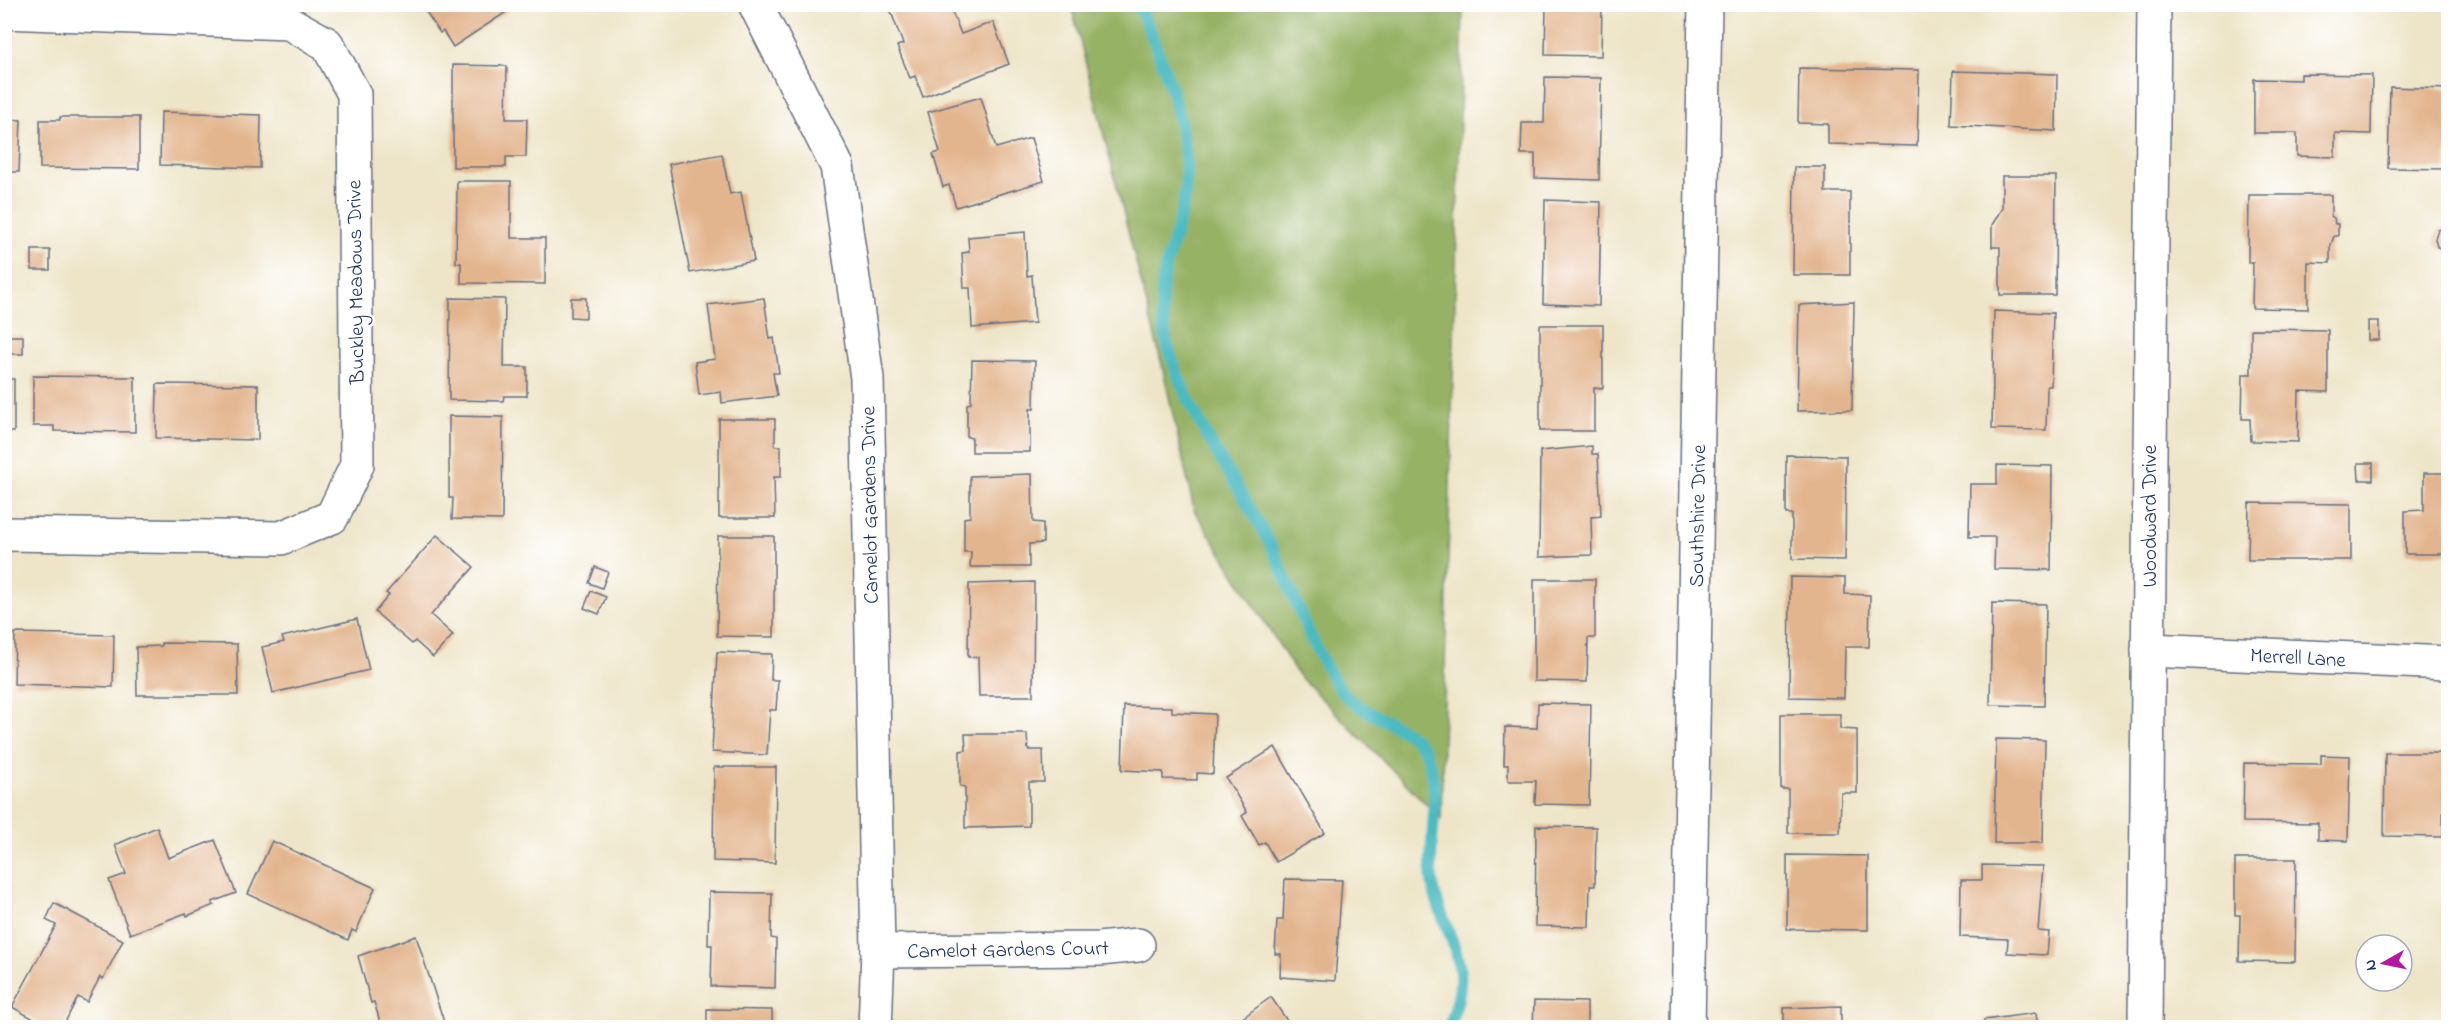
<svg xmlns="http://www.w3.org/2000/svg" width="2453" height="1032" font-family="'Indie Flower',sans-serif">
  <rect width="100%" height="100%" fill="#fff"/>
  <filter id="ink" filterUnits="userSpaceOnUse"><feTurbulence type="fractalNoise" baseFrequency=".0167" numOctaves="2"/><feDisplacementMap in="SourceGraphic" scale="12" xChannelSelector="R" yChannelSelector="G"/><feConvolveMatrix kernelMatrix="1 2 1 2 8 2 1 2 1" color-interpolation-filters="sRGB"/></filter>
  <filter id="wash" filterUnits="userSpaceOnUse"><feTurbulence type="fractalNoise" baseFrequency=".008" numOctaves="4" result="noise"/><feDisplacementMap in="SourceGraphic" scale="24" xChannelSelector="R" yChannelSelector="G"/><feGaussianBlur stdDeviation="1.35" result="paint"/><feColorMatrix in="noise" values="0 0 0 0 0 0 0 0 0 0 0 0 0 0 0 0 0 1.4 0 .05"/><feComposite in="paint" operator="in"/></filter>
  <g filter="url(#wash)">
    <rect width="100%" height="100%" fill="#eee5c8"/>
    <path fill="#96b265" stroke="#587062" stroke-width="1.5" d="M1071,5h392l-22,814 -143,-144 -104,-165 -32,-145z"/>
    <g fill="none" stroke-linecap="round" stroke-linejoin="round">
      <path stroke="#4bbac1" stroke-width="12" d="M1138,4c23,51 45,107 48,163 2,35 -11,66 -20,99 -12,48 3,93 24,137 23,49 56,94 81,143 23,47 39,99 69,143 18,27 73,36 85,63 18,38 5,76 6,117 1,37 25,67 29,103 2,19 -5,38 -11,56"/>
    </g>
    <g id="blocks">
      <g fill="#e3b58e">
        <path d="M421,4h87l3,5 -58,38 -10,-16 -3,2z"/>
        <path d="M888,4h61l12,30 32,-12 16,42 -86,33 -8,-21 -5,2 -13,-32 6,-2z"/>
        <path d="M1546,4h56l-1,52 -56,-1z"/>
        <path d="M453,65l54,1 -1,53h21l-1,38h-20v10h-53z"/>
        <path d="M1799,68l120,2 -2,76 -89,-2v-20l-30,-1z"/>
        <path d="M1953,71l104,3 -1,57 -105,-6z"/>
        <path d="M2301,74l71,1 -1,59 -36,-1v24l-38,-1v-23h-43v-54l47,1z"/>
        <path d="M1545,77l56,1 -2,102 -64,-2v-24h-14l1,-31h22z"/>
        <path d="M2390,87l58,2v55h-1l-1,25 -58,-1z"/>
        <path d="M981,97l15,51 35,-10 13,43 -88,26 -7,-22 -6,2 -10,-33 7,-2 -12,-40z"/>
        <path d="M161,112l100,3 -1,53 -100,-3z"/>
        <path d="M60,117h79v52l-99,-1v-48h20z"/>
        <path d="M4,119l17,1 -2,52h-15z"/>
        <path d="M722,154l8,40 11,-2 13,69 -64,12 -21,-109z"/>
        <path d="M1794,167h31v25h25v83h-57z"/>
        <path d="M2002,176h54l-1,119h-55v-48h-8v-22l10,-17z"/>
        <path d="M457,181h54v57h34v46l-84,-1v-20h-5z"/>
        <path d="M2249,195h82v21l3,2 1,6h3v12h-4l-4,12v15l-22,-1v47l-56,-1 1,-46h-5z"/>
        <path d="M1545,200l56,2 -2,104 -56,-2z"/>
        <path d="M2448,228v23l-11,-4 -2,-8 3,-9z"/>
        <path d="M1025,232l2,44 5,-1 3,48 -63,5 -2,-40h-6l-2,-35 7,-1 -1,-15z"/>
        <rect x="32" y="250" width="18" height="20"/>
        <path d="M450,298l55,1 -1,68h23v29h-23l-1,5 -54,-1z"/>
        <path d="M571,298h15v20l-15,-1z"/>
        <path d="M764,298l6,41 4,-1 5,35h-6l4,23 -55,7 -1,-11 -22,3 -4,-33 20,-3 -7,-54z"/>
        <path d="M1854,302l-2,108 -55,1 2,-106z"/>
        <path d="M1994,311l59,2 -2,73h-4l-1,44 -54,-1z"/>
        <rect x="2368" y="321" width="11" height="19"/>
        <path d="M1540,325h63v63h-9v43h-54z"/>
        <path d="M2251,329l77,1v62l-29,-1 -1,51 -47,-1 -1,-22h-8l1,-45h8z"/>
        <rect x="7" y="336" width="16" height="18"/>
        <path d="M972,360l63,1 -1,48h-4v43h-58v-14l-5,-1v-33l4,-1z"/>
        <path d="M33,376l102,1v55l-81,-1v-5h-21z"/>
        <rect x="4" y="379" width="10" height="53"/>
        <path d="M157,384l101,1v55l-102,-2z"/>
        <path d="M449,416l54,1 -1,103 -50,-1 1,-21h-4z"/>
        <path d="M719,419h56v27h6v31h-7l1,41h-56z"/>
        <path d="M1592,446v8h6l3,62 -10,1 1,38 -53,2 1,-106z"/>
        <path d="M1786,455l60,1 -1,104 -53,-1v-45h-6z"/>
        <path d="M2358,463h15v17h-14z"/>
        <path d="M1997,465l55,1 -1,104 -57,-1 1,-32h-26l1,-53h27z"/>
        <path d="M2424,473h24v81h-43v-43l19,-1z"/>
        <path d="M1032,474l1,48 10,1v20l-14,1v23h-59l1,-15h-7v-34l6,-1v-41z"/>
        <path d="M2249,503l102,1v56h-103z"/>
        <path d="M437,535l37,32 -43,48 22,20 -20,22 -18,-16 -3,3 -37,-32 14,-17 -3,-2z"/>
        <path d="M718,536h56v101l-57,-1z"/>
        <path d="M595,567l13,5 -6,16 -13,-5z"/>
        <path d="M1790,577l55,1v16l25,1 -1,52h-24l-1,51 -55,-1z"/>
        <path d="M1534,579h61v59h-7l-1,44 -53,-1z"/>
        <path d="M1034,582l-1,114h-54l-1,-39h-10l1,-73z"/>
        <path d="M591,591l15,6 -7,17 -15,-6z"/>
        <path d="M1992,603l54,1 -2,102 -54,-1z"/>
        <path d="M357,619l12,51 -96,23 -11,-46 22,-5 -2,-5z"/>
        <path d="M15,633l99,2 -1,52 -99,-3z"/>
        <path d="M161,643l76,1 1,51h-101l-1,-48 25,-1z"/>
        <path d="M717,652l55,2 -1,26h7l-2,30h-6l-3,45 -55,-3z"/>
        <path d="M1538,703l53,1 -2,101 -54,-1 1,-23h-28v-16h-4l1,-38 32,1z"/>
        <path d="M1124,706l48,1v5l43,2 -2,60 -16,-1v7l-34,-1v-7l-41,-2z"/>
        <path d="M1781,714h59v15l17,1v63h-16l-1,40h-52v-44h-7z"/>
        <path d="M965,734h62l1,16h15l1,32h-15v44l-64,2v-41l-5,-1v-35l6,-1z"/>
        <path d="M1996,739l49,1 -2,103h-49z"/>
        <path d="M1275,747l50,86 -49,29 -11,-20 -6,3 -17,-29 5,-4 -21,-34z"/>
        <path d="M2385,753h61v7h2v52h-5v25l-59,-1z"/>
        <path d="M2321,755l29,1 -2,85 -30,-1v-17l-75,-1 1,-59 77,1z"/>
        <path d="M714,767h62l-1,96 -62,-2z"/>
        <path d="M1536,826l60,1 -1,59h-5l-1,41 -54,-1z"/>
        <path d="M157,827l11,31 47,-18 21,53 -24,9 2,3 -27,11 -1,-3 -56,21 -21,-54 17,-6 -11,-29z"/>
        <path d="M272,841l103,47 -19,44 -4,-2 -4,10 -100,-46z"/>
        <path d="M1787,855l81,1v74l-81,-1z"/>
        <path d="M2235,859h61l-1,103 -56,-1 1,-46h-5z"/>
        <path d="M1982,865l61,1 -5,65 11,1 -2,23 -40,-2 1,-14 -48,-2 1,-57h21z"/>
        <path d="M1285,879l57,1 -7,101 -55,-4 1,-23h-6l2,-34h6z"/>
        <path d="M709,892l63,1 -1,45 5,1 -1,49 -64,-2 1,-41h-4z"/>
        <path d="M54,903l69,37 -20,39 -3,-2 -13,25 -9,-5 -16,31h-12l-38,-21 44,-82 -10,-5z"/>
        <path d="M416,936l28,86 -16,6h-46l-8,-26 -3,1 -13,-47z"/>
        <path d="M1271,997l21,31h-71l13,-10 3,4z"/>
        <path d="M1534,1001l53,1v26h-54z"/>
        <path d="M1841,1006v22h-57v-20z"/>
        <path d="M707,1009l65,1v18h-65z"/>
        <path d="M2036,1013l2,15h-53l-1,-8z"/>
      </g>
    </g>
  </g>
  <g filter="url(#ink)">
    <use href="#blocks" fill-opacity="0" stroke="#656f83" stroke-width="1.5"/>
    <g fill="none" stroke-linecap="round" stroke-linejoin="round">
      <g stroke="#656f83" stroke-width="36">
        <g id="minor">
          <path d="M755,4l82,162 30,212 11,573 -3,77"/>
          <path d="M4,12l285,11 38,21 27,50 3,371 -25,52 -51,21 -277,-4"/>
          <path d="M2148,650l300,13"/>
          <path d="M878,951l221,-2 39,-4"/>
          <path d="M1688,1028l17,-1024"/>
          <path d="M2145,1028l9,-1024"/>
        </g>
      </g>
      <use href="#minor" stroke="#fff" stroke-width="33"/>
    </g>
  </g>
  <g text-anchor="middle" stroke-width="5" stroke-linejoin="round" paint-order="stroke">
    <g font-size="21" fill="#1b2f5e" stroke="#fff">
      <text transform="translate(355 282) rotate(-91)" y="7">Buckley Meadows Drive</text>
      <text transform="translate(869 505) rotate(-91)" y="7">Camelot Gardens Drive</text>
      <text transform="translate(1697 516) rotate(-89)" y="7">Southshire Drive</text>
      <text transform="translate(2149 516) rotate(-90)" y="7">Woodward Drive</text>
      <text transform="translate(2298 657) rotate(3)" y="7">Merrell Lane</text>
      <text transform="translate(1008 949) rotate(-1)" y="7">Camelot Gardens Court</text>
    </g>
  </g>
  <rect width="2453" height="1032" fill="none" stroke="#fff" stroke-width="24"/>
  <g transform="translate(2384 963) rotate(261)"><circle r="28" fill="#ffffff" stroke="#a4acbf" stroke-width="1.5"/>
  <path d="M0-4.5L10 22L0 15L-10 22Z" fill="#b5179e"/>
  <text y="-9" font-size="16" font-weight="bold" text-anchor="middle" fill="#1b2f5e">N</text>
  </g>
</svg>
